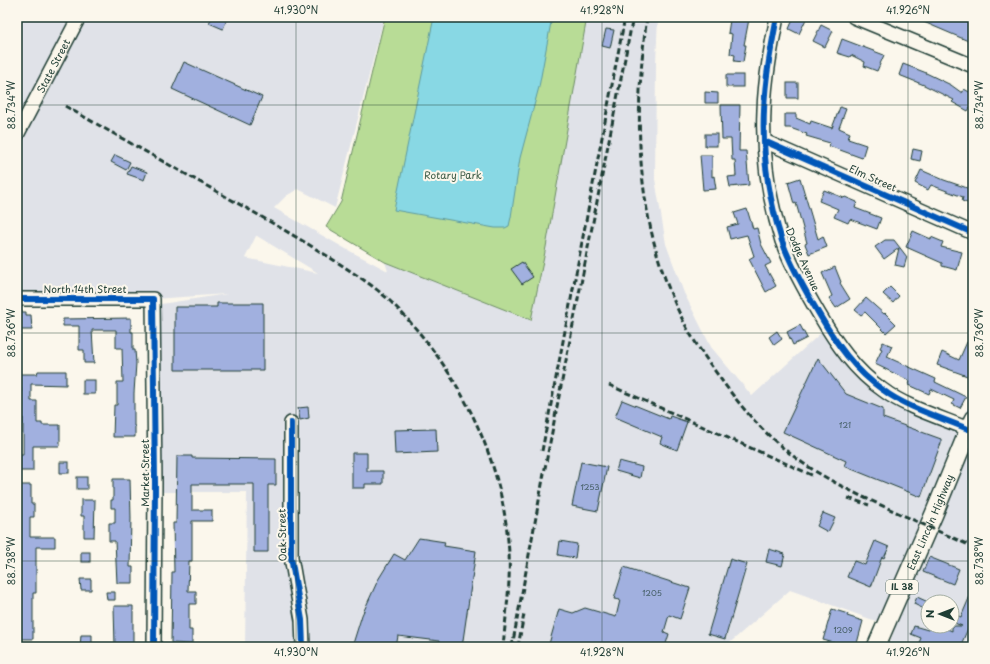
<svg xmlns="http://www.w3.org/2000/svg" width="990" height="664" font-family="'Playpen Sans',sans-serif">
  <rect width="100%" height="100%" fill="#fbf7ec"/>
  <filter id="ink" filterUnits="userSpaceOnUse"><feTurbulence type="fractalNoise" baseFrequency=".025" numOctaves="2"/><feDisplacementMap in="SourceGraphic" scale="8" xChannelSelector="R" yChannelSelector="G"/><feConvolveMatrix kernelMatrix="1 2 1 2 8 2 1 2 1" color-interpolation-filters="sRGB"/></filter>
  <g filter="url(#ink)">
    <path fill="#e0e2e8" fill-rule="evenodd" d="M17,17h367l-49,191 -37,-19 -12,7 -12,12 72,41 42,22 -3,-9 146,58 55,-303h72l-2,46 -1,116 11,65 18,49 27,54 41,49 71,-65 27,41 41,29 65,31 17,-36v251h-85l7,-19 -105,-38 -65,57h-480l2,-155h-88l2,-188 66,-10 -74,5h-136zM256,236h1l61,37 -73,-15zM928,602h24v24h-24z"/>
    <path fill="#b8dc96" stroke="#6c8c65" d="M385,17h202l-41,230 -15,73 -146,-58 -59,-35 15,-25z"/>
    <path fill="#88d8e4" stroke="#5e9a9e" d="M434,17h118l-13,70 -19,71 -9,59 -2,9 -4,2h-10l-101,-18z"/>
    <g fill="#a1b0df" stroke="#1f3d34">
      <path d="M212,17h16l-5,12 -14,-6z"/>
      <path d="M736,17l13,2 -5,26h2l-3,17 -9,-1 1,-6 -5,-1 2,-20 -4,-1 2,-13 5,1z"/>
      <path d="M794,17h13l-8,17 -10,-5z"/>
      <path d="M912,17h52l9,4v22z"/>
      <path d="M821,25l12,6 -8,16 -12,-6z"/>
      <path d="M606,29l8,1 -4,18 -8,-2z"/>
      <path d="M842,39l42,16 -7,16 -13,-5 1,-4 -14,-7 -1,2 -13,-4z"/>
      <path d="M184,62l78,35 -12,28 -78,-36z"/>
      <path d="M903,64l21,8 27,13 11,8 2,-4 9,5v9l-5,8 -16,-9 2,-2 -30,-15 -25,-10z"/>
      <rect x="726" y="75" width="17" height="12"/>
      <rect x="787" y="83" width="11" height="15"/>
      <path d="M705,92l13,1v10h-13z"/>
      <path d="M721,105h19l-1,46h7l3,34 -19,2 -2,-10 8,-1 -1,-16h-3l-1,-21h-9z"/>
      <path d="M840,107l6,2 -7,19 11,5 -2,6 18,6 -4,13 -33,-12 1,-3 -24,-7 1,-2 -17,-6h-5v-14h11v4l14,6 1,-3 21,7z"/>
      <rect x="705" y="134" width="12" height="12"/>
      <path d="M913,149l9,2 -2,10 -9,-2z"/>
      <path d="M115,155l15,7 -4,8 -15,-8z"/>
      <path d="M700,155h12v22l2,-1 2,13 -13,1z"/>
      <path d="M131,166l16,6 -3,8 -17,-6z"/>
      <path d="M921,170l23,10 29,10v15l-11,-4 1,-4 -32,-12 -3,5 -13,-7z"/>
      <path d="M800,178l18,61 5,-3 4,11 -18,7 -4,-10 2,-1 -11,-40 -2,1 -6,-22z"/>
      <path d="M824,190l20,8 1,-1 12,5 -2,6 26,10 -4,11 -27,-10 -2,4 -14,-6 4,-8 -19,-8z"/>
      <path d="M747,209l6,20 4,-1 4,16 10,19 -6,3 11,20 -10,6 -17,-33 5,-3 -7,-21 -17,4 -3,-12 11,-3 -4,-11z"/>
      <path d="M913,231l18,8v-2l12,5 -2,5 21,5 -5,18 -15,-4v-3l-36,-16z"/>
      <path d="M885,240h9l13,17 -3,10 -9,-2 4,-17 -15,11 -9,-12z"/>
      <path d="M522,262l11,15 -11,7 -11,-15z"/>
      <path d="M835,267l6,15 -1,1 10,16 -14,9 -7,-10 3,-2 -10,-23z"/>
      <path d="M890,287l9,9 -6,7 -10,-9z"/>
      <path d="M866,298l18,16 1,-1 11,11 -10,9 -21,-21 -4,3 -6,-5z"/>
      <path d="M217,303h46v67h-88v-63h42z"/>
      <path d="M18,312h8v3h5l1,15h-13z"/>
      <path d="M131,318v14h2v18h2l1,13 -2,30v33h1v11h-22l1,-32h3v-23h6l-1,-34h-6v-18h-24l2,33h-10v-13h-5v-24h-16v-7z"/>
      <path d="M800,325l7,13 -14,7 -6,-13z"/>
      <path d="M777,331l5,8 -8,6 -5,-8z"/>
      <path d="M883,342l9,4 -5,11 49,22 -1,3 31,15 -6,11 -8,-4 2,-4 -23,-11 -2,5 -20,-9 1,-4 -35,-17 7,-15 -2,-1z"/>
      <path d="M967,342l6,3v14l-3,7 3,1v2l-3,8 -33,-12 5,-13 17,8z"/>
      <path d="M818,358l28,36 37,15v9l58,21v4l-20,54 -77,-31 2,-5 -63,-29z"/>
      <path d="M38,371h28v14l-35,-1v17h6v22h5v2h18v21h-27v25h-13v-17h3v-36h-2v-30h-3v-14h19z"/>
      <rect x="83" y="380" width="12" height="14"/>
      <path d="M622,400l47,19 1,-3 17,6 -10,28 -17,-7 2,-6 -47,-20z"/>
      <path d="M308,407l1,11 -9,2 -2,-12z"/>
      <path d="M436,429l1,23 -42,2 -1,-24z"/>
      <path d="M352,453h15v18h16v13h-18v4h-13z"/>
      <path d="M177,456h15v2l84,1v26h-8v67h-14v-68h-62v26h20v11h-20v40h-3l-1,30h8v13h-7v26h3v14l-21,-1 1,-71h2l-1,-49h3z"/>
      <path d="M619,461l23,6 -2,11 -24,-7z"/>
      <rect x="60" y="462" width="9" height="11"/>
      <path d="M581,462l26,5 -9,44 -26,-5z"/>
      <rect x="77" y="477" width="10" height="12"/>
      <path d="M113,479h17l1,39 -1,49h3v16h-16l-2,-42h-6v-18h6v-15h-4v-8h2z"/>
      <path d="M18,485h13v19h3v13h-4v20h25v10h-19v46h-3v46h-14v-75h-2v-11h2v-36h-2z"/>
      <path d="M81,500h14l-1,37h-10v-21h-3z"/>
      <path d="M823,513l12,5 -7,14 -11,-6z"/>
      <path d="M419,538l26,4 -1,4 32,5 -14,96h-24l1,-6 -41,-5 -2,11h-44l10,-32 16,-35 16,-26 11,6z"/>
      <path d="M560,541l17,3 -2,14 -17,-3z"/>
      <path d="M875,541l14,6 -5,11 -2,-1 -11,30 -24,-10 7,-16 11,4z"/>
      <path d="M769,549l16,5 -3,12 -16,-4z"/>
      <rect x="81" y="552" width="9" height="10"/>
      <path d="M929,557l30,12 -6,15 -30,-12z"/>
      <path d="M730,559l17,5 -22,75 -17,-5z"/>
      <path d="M624,567l66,21 -10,31 -11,-4 -5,17 5,2 -4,13h-105l-11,-3 10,-35 14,4 12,-5 31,9 4,-17 -6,-1z"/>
      <path d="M80,579h11v11h-10z"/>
      <path d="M973,589v28l-13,30h-37l-5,-2 3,-7 -10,-4 3,-8 14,4 2,-4h11l11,5v-5h10l-10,-4v-9l9,4z"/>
      <path d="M106,592h9v8h-8z"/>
      <path d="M917,597l11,5v9l-14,-7z"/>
      <path d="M114,606h19v41h-18z"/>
      <path d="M832,609l16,5 -1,2 16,5 -7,26h-7l-26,-7z"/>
      <path d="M81,635h11v12h-12z"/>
    </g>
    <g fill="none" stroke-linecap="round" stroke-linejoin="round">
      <g stroke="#1f3d34" stroke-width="16">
        <g id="minor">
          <path d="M777,17c-6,31 -12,62 -13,93 -2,44 5,90 18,131 9,25 24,51 37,73 17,29 36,57 64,76 22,17 59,28 85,39"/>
          <path d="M854,17l119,49"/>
          <path id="s1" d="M17,135l62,-118"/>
          <path d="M764,141l209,92"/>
          <path d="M17,299h136l2,184 -1,164"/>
          <path d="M291,423v134l11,63 1,27"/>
        </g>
      </g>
      <g stroke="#1f3d34" stroke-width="20">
        <g id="major">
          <path id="s2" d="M876,647l58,-133 39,-95"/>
        </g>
      </g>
      <use href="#minor" stroke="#fbf7ec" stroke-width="13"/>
      <use href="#major" stroke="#fbf7ec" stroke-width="17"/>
      <g stroke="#1f3d34" stroke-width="3" stroke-dasharray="6 3" stroke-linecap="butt">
        <path d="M647,17c-15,105 -11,217 41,313 9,16 19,30 30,45 21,30 45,58 74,80 23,18 49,31 75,44"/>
        <path d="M65,106c63,36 126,71 190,107 29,17 59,34 88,53 15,10 32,21 46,34 65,63 111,150 119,241 4,35 -2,71 -5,106"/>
        <path d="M609,385l205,91"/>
        <path d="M542,451l83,-434"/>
        <path d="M863,497l110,50"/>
        <path d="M848,498l21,7"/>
        <path d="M512,647l33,-179 88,-451"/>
        <path d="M518,647l6,-33"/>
      </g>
      <g stroke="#fbf7ec" stroke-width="8">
        <g id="cycleway">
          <path d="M777,17c-6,31 -12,62 -13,93 -2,44 5,90 18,131 9,25 24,51 37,73 17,29 36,57 64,76 22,17 59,28 85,39"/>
          <path d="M764,141l209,92"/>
          <path d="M17,299h136l2,184 -1,164"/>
          <path d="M291,423v134l11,63 1,27"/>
        </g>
      </g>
      <use href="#cycleway" stroke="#0057b8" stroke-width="6"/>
    </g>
  </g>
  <path fill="none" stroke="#1f3d34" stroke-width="1" stroke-opacity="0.45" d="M296,17v630M602,17v630M908,17v630M17,105h956M17,333h956M17,561h956"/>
  <g text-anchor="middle" stroke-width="4" stroke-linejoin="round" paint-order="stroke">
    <g font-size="8" fill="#405a5f">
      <text x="845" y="428">121</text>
      <text x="590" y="490">1253</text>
      <text x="652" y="596">1205</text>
      <text x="843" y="633">1209</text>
    </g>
    <rect fill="#fbf7ec" stroke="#61756b" stroke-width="1" x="886" y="580" width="32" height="14" rx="3"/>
    <g font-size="9" font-weight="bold" fill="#1f3d34">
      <text x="902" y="590">IL 38</text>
    </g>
    <g font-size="10" fill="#1f3d34" stroke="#fbf7ec">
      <text dy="4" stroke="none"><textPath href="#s1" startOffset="78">State Street</textPath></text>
      <text transform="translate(873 178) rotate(24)" y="4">Elm Street</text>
      <text transform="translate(803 259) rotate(66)" y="4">Dodge Avenue</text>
      <text x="85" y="293">North 14th Street</text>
      <text transform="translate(145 473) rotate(-90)" y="4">Market Street</text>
      <text dy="4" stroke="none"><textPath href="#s2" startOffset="136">East Lincoln Highway</textPath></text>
      <text transform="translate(282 535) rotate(-91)" y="4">Oak Street</text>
    </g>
    <g font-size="10" fill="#3e5d48" stroke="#fbf7ec">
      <text x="453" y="179">Rotary Park</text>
    </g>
  </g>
  <rect width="990" height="664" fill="none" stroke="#fbf7ec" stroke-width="44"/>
  <g transform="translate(940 614) rotate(270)"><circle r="19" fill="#fbf7ec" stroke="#a3ada2"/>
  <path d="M0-3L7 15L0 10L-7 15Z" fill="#1f3d34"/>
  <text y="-6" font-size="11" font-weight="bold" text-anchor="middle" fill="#1f3d34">N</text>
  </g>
  <rect x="22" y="22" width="946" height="620" fill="none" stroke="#1f3d34" stroke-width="1.5"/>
  <g font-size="10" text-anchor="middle" fill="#1f3d34">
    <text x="296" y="14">41.930°N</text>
    <text x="602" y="14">41.928°N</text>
    <text x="908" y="14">41.926°N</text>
    <text transform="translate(979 105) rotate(-90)" y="4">88.734°W</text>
    <text transform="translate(11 105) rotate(-90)" y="4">88.734°W</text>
    <text transform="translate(979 333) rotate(-90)" y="4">88.736°W</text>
    <text transform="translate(11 333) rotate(-90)" y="4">88.736°W</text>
    <text transform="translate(979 561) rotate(-90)" y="4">88.738°W</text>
    <text transform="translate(11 561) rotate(-90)" y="4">88.738°W</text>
    <text x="296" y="656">41.930°N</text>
    <text x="602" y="656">41.928°N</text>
    <text x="908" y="656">41.926°N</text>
  </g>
</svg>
